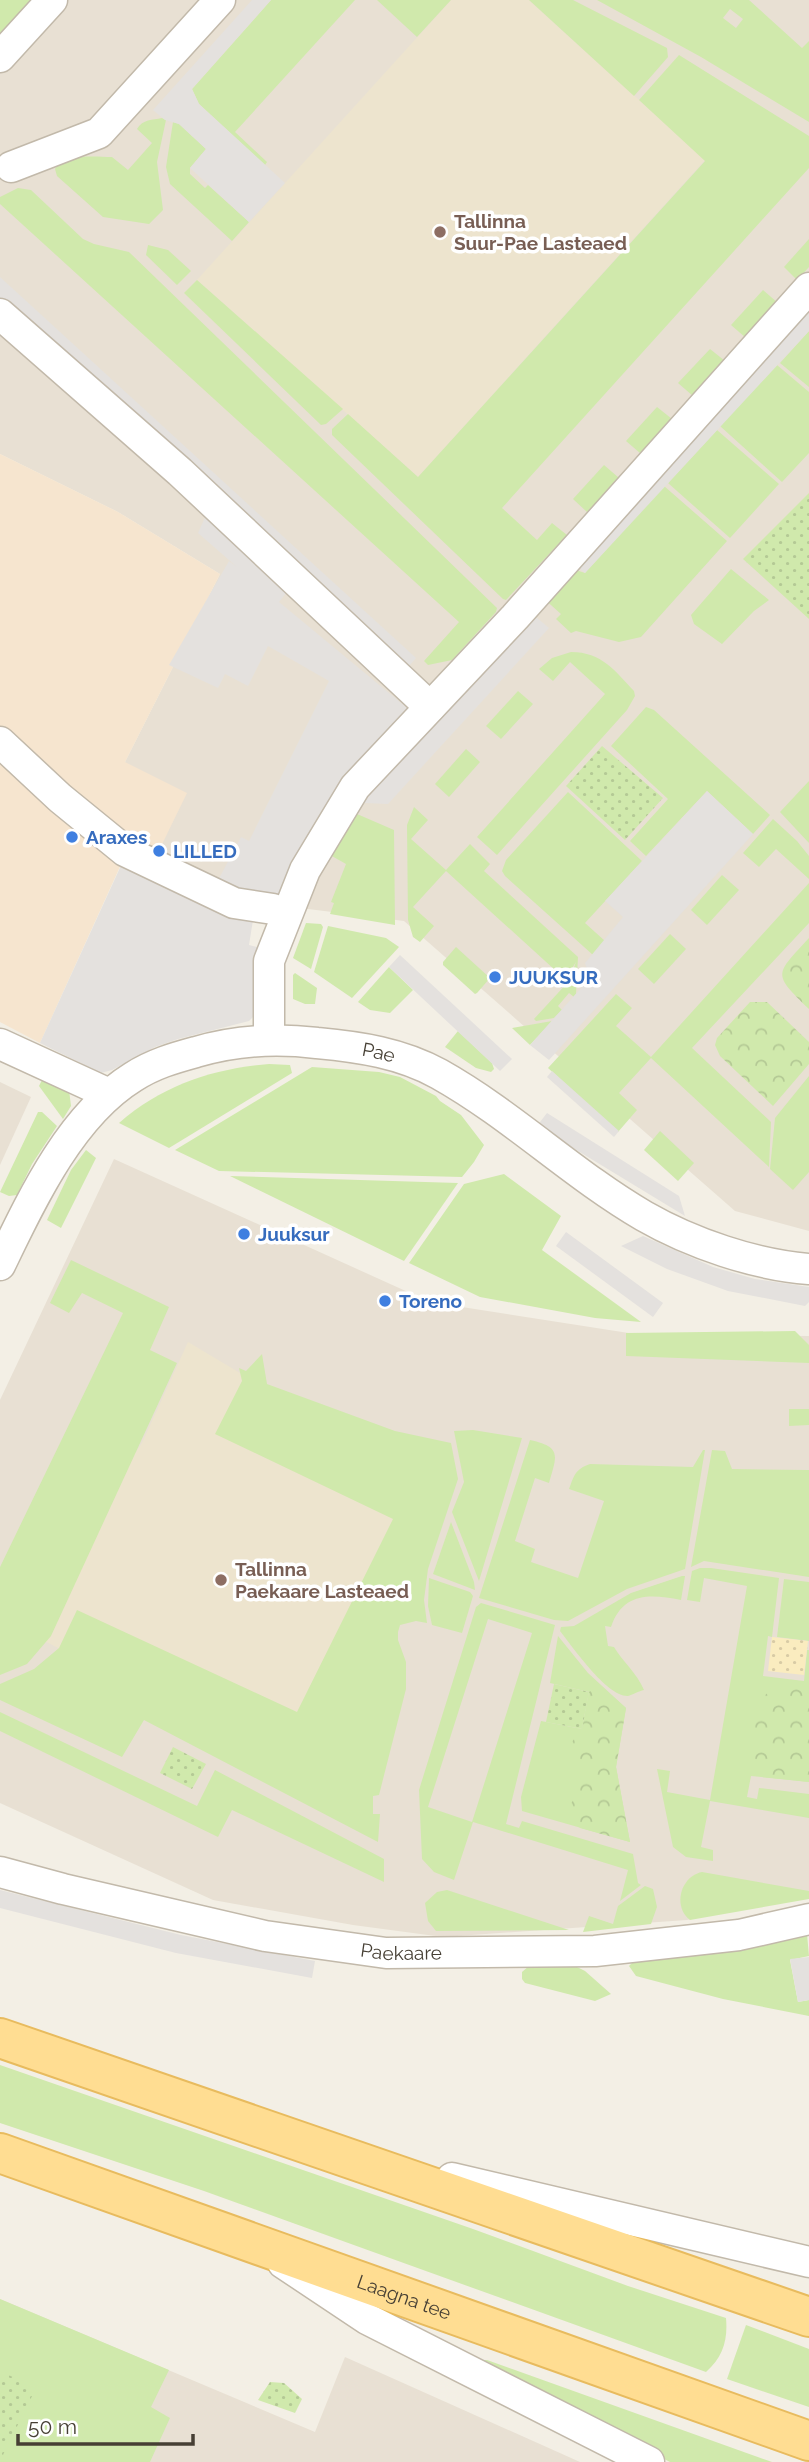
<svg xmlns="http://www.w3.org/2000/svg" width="809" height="2462" font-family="Raleway,sans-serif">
  <defs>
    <pattern id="forest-crowns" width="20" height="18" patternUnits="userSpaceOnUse" patternTransform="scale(1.75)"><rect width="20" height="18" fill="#d0e9ac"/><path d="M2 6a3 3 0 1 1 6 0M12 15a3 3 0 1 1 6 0" fill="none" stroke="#b4c995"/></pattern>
    <pattern id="sand-dots" width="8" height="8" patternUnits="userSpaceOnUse" patternTransform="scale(1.75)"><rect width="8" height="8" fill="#faecbf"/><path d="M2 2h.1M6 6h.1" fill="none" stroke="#d8cba5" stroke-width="1.8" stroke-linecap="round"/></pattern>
    <pattern id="park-dots" width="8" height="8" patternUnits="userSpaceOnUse" patternTransform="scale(1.75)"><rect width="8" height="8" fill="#d0e9ac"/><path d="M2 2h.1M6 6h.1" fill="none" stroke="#b4c995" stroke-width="1.8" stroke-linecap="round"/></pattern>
  </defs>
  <rect width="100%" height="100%" fill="#f3efe5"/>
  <g fill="#e8e0d3">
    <path d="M0,0h809v1231l-74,-20 -331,-290 -128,-16 -127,-34 -24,-109 95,-188 -102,-62 -118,-58z"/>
    <path d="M0,1082l31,15 -31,68z"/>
    <path d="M114,1159l316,143 205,32 174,2v560l-122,24 -244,17 -90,-12 -140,-25 -213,-97v-403z"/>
    <path d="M0,2299l315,133 30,-75 235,105h-580z"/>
  </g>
  <path fill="#f6e5cf" d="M0,454l118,58 102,62 -95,188 62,31 -38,78 -26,-11 -83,183 -40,-21z"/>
  <g fill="#ede4ce">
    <path d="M451,0h78l176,160 -287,317 -221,-197z"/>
    <path d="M188,1342l52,31 202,84 -106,332 -321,-163 127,-183z"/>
  </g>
  <g fill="#d0e9ac" fill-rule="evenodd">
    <path d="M0,0h31l-31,34z"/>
    <path d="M271,0h84l-120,132 32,30 -2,3 -66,-61 -7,-15z"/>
    <path d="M377,0h74l-34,37z"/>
    <path d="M529,0h44l94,48 1,9 -34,39z"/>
    <path d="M597,0h152l53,48 7,-7v81l-108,-65zM730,9l13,10 -7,9 -13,-10z"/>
    <path d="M679,55l130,81v32l-307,340 35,32 15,-17 15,12 -61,65 -3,-1 -171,-164v-6l16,-15 70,63 287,-316 -66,-61z"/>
    <path d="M162,118l4,2 -9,42 6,48 -14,14 -46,-7 -46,-41 -2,-7c10,-16 40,-12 57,-12l16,13 24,-27 -15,-14c6,-10 15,-9 25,-11z"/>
    <path d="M173,122l6,2 27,25 -16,19v6l15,14 3,-3 41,37 -17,19 -62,-57 -4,-17z"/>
    <path d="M18,188l13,2 52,49 11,5 35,8 368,356 -1,4 -44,48 -24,5 -4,-4 35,-39 -459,-418v-7z"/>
    <path d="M809,239v28l-12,13 -13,-13z"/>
    <path d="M148,245l20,5 23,21 -14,14 -31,-30z"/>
    <path d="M197,280l146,129 -17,15 -5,1 -137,-132z"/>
    <path d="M763,290l15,13 -32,35 -15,-13z"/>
    <path d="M809,331v56l-29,-24z"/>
    <path d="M710,349l15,12 -32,35 -15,-13z"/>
    <path d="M777,365l32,27v61l-27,29 -62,-56z"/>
    <path d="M657,407l15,12 -32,34 -14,-12z"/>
    <path d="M717,430l62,54 -49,54 -62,-55z"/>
    <path d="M604,465l15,13 -32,34 -14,-13z"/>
    <path d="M664,486l63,55 -86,96 -22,5 -43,-11 -5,2 -15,-14 5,-5 -19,-17 34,-27 9,3z"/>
    <path d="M731,569l38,31 -15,11 -32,33 -28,-20 -3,-9z"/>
    <path d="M571,652c31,0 44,19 63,39l1,5 -8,14 -130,145 -20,-18 128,-143 -35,-32 -17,19 -14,-12 13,-11z"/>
    <path d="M518,691l15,13 -32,35 -15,-13z"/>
    <path d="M646,707l8,3 116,105 -17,19 -46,-43 -61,65 -16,-15 38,-42 -57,-53z"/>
    <path d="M466,749l14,13 -31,35 -14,-13z"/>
    <path d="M809,781v62l-29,-31z"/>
    <path d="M568,792l74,69 -57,62 20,18 -12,14 -88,-79 -3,-5 4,-11z"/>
    <path d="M414,807l14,13 -17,19 35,31 24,-26 20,20 -6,7 94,86 -2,37 -2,3 -5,-4 -11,13 4,4 -8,8 -18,3 -2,-2 35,-38 7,-19 -10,16 1,3 -121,-110 -33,36 21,19 -14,16 -7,-5 -5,-17 -1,-95z"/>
    <path d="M357,814l37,16 1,95 -65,-11 4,-11 -3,-1 15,-38 -16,-9z"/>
    <path d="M773,819l24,22 12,15v23l-33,-30 -17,18 -16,-14z"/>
    <path d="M722,875l17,15 -32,35 -16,-15z"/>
    <path d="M809,883v40l-117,125 79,74 -2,45 -118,-109 -32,35 18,17 -19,22 -70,-64 68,-74 16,14 -16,18 35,31z"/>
    <path d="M306,923l15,1 2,3 -12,42 -18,-11z"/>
    <path d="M328,926l58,12 13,9 -47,51 -38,-26z"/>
    <path d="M670,934l16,15 -32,35 -16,-15z"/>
    <path d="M456,947l34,31 -13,15 -2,1 -32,-29v-3z"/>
    <path d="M389,967l24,23 -23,23 -20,-3 -12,-8z"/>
    <path d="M295,973l22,15 -2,16h-10l-12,-5v-24z"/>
    <path d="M552,1021l-22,24 -18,-17z"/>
    <path d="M458,1031l34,32 2,6 -3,3 -15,-4 -31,-21z"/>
    <path d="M269,1064l21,1 2,8 -123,75 -50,-25c44,-38 93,-54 150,-59z"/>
    <path d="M312,1067l67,5 21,5 36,19 4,5 21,14 23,30 -10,17 -12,15 -243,-6 -44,-21z"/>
    <path d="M44,1076l25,14 2,16 -8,13 -24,-33z"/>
    <path d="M809,1076v96l-16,18 -23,-21 5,-51z"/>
    <path d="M38,1112h4l15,14 -25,38 -15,31 -8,1 -9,-4z"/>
    <path d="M660,1131l34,32 -16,18 -34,-31z"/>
    <path d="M86,1150l10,8 -35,70 -14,-8 24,-50z"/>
    <path d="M504,1174l57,42 -19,34 99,72 -46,-4 -115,-21 -71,-34 55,-79z"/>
    <path d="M230,1176l228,7 -54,78z"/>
    <path d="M71,1260l98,47 -19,43 27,13 -126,273 -24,28 -27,11v-108l123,-254 -41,-20 -13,20 -19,-10z"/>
    <path d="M795,1331l14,14v18l-183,-7v-23z"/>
    <path d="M262,1354l5,30 128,47 56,12 7,36 -30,90 -4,31 3,23 -11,-2 -16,4 -2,7v8l8,22v27l-27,106 -6,1v18h7l-2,28 -234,-122 -22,37 -122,-57v-16l34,-15 25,-21 18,-38 220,102 96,-193 -178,-85 27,-53 -3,-13 7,3z"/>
    <path d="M789,1409h20v16l-20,1z"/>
    <path d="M473,1430l49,8 -43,143 -27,-69 12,-30 -10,-51z"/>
    <path d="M530,1440c32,7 27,15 19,43l-14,-5 -20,63 20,8 -4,13 47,16 26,-77 -35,-12c5,-13 6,-20 21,-25l103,3 10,-17h2l-20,119 -58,20 -59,32 -14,-1 -75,-22z"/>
    <path d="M712,1450l13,1 7,18 77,1v107l-105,-16 -13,6z"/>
    <path d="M451,1522l23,60 1,8 -42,-16z"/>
    <path d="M700,1568h11l68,10 -7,59 -4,-1 -5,40 41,5 3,-31h2v132l-58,-6 -4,21 10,2 2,-11 50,6v24l-99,-17 -9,46 12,3v11l-27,-4 -13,-10 -16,-78 13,2 -3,21 43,8 37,-214 -43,-8 -4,24 -13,-2 5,-29z"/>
    <path d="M682,1576h3l-4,24c-31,-6 -58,-8 -70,27l-6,-1 3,20 6,1c9,15 23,26 30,43 -5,1 -12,5 -16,6 -21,1 -56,-50 -68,-65l1,-4 13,-1 57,-33z"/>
    <path d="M429,1578l41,14 3,4 -11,37 -30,-8 -4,-19z"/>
    <path d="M784,1579l25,3v59l-32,-4z"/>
    <path d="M481,1603l74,22 -49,199 13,4 3,-7 111,33 5,29 3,2 -21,16 8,-31 -155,-48 -19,58 -20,-8 -12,-13 -3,-69 57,-183zM488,1619l44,14 -60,189 -44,-15z"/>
    <path d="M558,1636l30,37 38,35 -10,59 14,75 -108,-31 -1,-14 20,-76 41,8 7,-37 -39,-9z"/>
    <path d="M0,1712l197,94 18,-36 169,89v23l-152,-72 -14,27 -218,-106z"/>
    <path d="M702,1872l107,19v8l-119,21c-18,-14 -9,-44 12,-48z"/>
    <path d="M645,1886l8,3 4,18 -6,17 -68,8 6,-16 24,8 5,-18z"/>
    <path d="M447,1890l122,40 -133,1 -8,-10 -3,-18 12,-11z"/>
    <path d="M807,1934l2,22 -19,4 8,42 11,-2v16l-86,-17 -87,-23 -7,-10 4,-4z"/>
    <path d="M573,1965l12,6 26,23 -16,7 -70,-18 -3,-4v-7l7,-6z"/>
    <path d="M0,2065l473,164 155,57 98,32c2,22 -3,39 -20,54l-502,-181 -204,-68z"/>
    <path d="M0,2299l169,71 -18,37 19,11 -20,44h-150z"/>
    <path d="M746,2325l63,24v58l-82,-28z"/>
    <path d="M484,2360h3l285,102h-102l-187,-98z"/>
  </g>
  <g fill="url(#forest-crowns)">
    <path d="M809,938v71c-37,-36 -34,-34 0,-71z"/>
    <path d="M750,1002h17l42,40v22l-36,42 -53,-50 -5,-11 2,-7z"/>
    <path d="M780,1683h20l9,7v92l-46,-5 -13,-24v-38l10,-16z"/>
    <path d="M600,1685l26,23 -10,59 14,75 -50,-14 -12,-14 11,-34 -8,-37 11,-14 7,-37z"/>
  </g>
  <path fill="url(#sand-dots)" d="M772,1637l36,4 -4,34 -36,-4z"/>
  <g fill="url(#park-dots)">
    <path d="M809,493v126l-66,-60z"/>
    <path d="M602,746l61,52 -38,42 -59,-54z"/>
    <path d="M554,1684l35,8 -7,37 -36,-7z"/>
    <path d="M173,1747l33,17 -14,25 -32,-16z"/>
    <path d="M0,2371l36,17 -35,71 -1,-2z"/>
    <path d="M270,2382l14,1 18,16 -7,14 -37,-13z"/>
  </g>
  <g fill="#e4e1de">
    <path d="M252,0h19l-79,89 7,15 86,79 -36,39 -59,-54 16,-19 -27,-25 -14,-4 -12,-10z"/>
    <path d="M0,277l416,381 -12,14 -404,-366z"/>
    <path d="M809,304v27l-224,242 -12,-10z"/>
    <path d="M206,515l85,72 -12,15 133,110 -137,190 -60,-16 26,-49 8,4 80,-160 -61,-35 -20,40 -23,-12 -7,14 -49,-23 60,-104 8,6 -39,-34z"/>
    <path d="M530,612l19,16 -161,176 -23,-1 -6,-6z"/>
    <path d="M707,791l46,43 -204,226 -19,-15 60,-67 -5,-15 38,-46 -18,-16z"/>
    <path d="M124,859l129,61 -4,25 12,3 -6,67 -6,6 -71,18 -23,8 -43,23 -11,3 -61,-30z"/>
    <path d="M400,955l112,104 -12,12 -111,-104z"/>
    <path d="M552,1071l67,60 -5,6 -67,-60z"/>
    <path d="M547,1113l132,83 6,20 -148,-90z"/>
    <path d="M566,1232l97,71 -10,14 -97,-71z"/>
    <path d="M643,1236l70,31 42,12 54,8v15l-4,4 -77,-15 -61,-22 -46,-23z"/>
    <path d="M0,1890l181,45 134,26 -3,17 -136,-25 -176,-45z"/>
    <path d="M809,1957v43l-11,2 -8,-43z"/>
  </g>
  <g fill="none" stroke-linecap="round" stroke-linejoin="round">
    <g stroke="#c2b9aa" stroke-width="33">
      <g id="minor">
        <path d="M0,57l52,-57"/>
        <path d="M11,167l88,-34 121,-133"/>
        <path d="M0,314l180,158 250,235"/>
        <path d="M0,742l60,56 65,53 109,52 39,6"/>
        <path d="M269,1040v-79l36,-91 50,-83 160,-170 294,-329"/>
        <path d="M0,1044l109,50"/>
        <path id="s1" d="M0,1265c31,-64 70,-149 133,-188 20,-13 41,-19 63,-25 40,-12 80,-14 121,-9 43,4 84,10 122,31 73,41 133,100 205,142 47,27 111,49 165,53"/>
        <path id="s2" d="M0,1872l63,17 202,47 121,17 209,-2 144,-16 70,-16"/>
        <path d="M452,2178l357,84"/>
        <path d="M283,2263l84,56 282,143"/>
      </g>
    </g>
    <g stroke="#e8bb5e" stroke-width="42">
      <g id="major">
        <path d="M0,2038l809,279"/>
        <path id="s3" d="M0,2153l809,288"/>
      </g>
    </g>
    <use href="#minor" stroke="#fff" stroke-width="30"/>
    <use href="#major" stroke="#ffdd92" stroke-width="38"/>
  </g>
  <g fill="#8d6e63" stroke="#fff" stroke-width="2.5">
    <circle cx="440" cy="232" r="7"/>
    <circle cx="221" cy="1580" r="7"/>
  </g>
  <g fill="#3f7fe0" stroke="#fff" stroke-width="2.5">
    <circle cx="72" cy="837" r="7"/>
    <circle cx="159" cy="851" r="7"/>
    <circle cx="495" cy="977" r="7"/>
    <circle cx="244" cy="1234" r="7"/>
    <circle cx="385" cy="1301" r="7"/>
  </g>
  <g text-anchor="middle" stroke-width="7" stroke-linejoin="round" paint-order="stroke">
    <g font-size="19" font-weight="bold" fill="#785e54" stroke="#fff" text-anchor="start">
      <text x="454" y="228">Tallinna<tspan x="454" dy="22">Suur-Pae Lasteaed</tspan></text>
      <text x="235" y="1576">Tallinna<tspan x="235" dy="22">Paekaare Lasteaed</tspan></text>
    </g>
    <g font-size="19" font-weight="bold" fill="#366cbe" stroke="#fff" text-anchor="start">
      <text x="86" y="844">Araxes</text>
      <text x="173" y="858">LILLED</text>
      <text x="509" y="984">JUUKSUR</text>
      <text x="258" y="1241">Juuksur</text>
      <text x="399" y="1308">Toreno</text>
    </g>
    <g font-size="19" fill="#463f34" stroke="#fff">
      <text dy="7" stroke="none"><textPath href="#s1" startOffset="486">Pae</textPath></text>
      <text dy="7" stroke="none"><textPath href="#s2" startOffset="410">Paekaare</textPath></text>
      <text dy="7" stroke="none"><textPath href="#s3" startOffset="429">Laagna tee</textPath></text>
    </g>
  </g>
  <path d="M18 2434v10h175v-10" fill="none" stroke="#463f34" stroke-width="3.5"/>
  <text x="28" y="2434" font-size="21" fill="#463f34" stroke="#ffffff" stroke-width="5" paint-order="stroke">50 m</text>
</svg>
